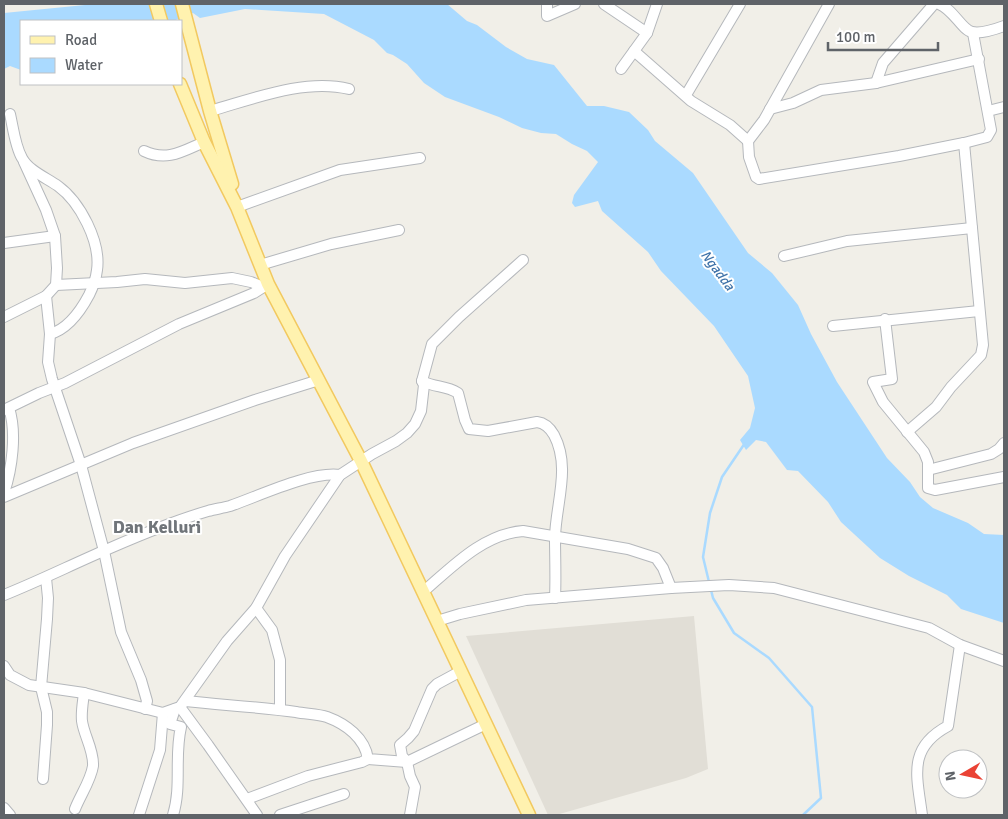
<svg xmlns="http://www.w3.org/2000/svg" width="1008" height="819" font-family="Signika,sans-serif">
  <rect width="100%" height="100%" fill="#f1efe8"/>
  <path fill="#e1ded6" d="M694,616l14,153 -22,9 -130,37h-8l-82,-179z"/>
  <path fill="#aadaff" d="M95,4h352l20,17 10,4 29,22 21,12 27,6 33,41h17l25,6 19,18 7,11 38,32 55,80 24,20 26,32 13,29 26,48 50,76 23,24 10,15 13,11 35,15 16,11 20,1v88l-43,-14 -14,-14 -38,-19 -29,-18 -39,-36 -13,-20 -30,-31 -11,-1 -21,-28 -10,-2 -10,10 -6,-10 10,-12 5,-20 -7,-32 -34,-50 -53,-55 -13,-19 -46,-41 -4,-10 -23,6 -3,-4 2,-8 24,-33 -11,-11 -15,-7 -16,-10 -15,-1 -19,-5 -23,-11 -54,-20 -21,-14 -17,-19 -14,-9 -6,-2 -13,-13 -50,-26 -79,-5 -45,9 -7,-5 -20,8h-152v49l-11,-4 -6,3v-56z"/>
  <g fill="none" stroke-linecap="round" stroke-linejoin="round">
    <g stroke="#aadaff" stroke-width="2.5">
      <path d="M709,582l-6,-25 7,-44 12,-36 23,-34"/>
      <path d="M711,590l2,8 21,35 35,25 43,49 9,91 -18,17"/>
    </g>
    <g stroke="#b5b8bc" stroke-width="12">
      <g id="minor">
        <path d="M547,4v12l28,-12"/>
        <path d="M604,4l43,29"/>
        <path d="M829,4l-65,116 -16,21 1,16 7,20 3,2 140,-23 65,-13 23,-6 4,-7 -18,-97"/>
        <path d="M939,4c14,5 23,26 33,28 9,2 24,-3 32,-6"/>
        <path d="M634,51l57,50 39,24 18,16"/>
        <path d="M621,69l26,-36 10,-29"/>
        <path d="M876,83l7,-20 51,-59"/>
        <path d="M686,95l54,-91"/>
        <path d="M770,109l23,-6 28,-13 55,-7 103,-24"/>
        <path d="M210,111c43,-12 95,-33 139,-22"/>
        <path d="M988,111l16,-4"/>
        <path d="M10,114c3,13 5,32 12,44 7,13 25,20 36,28 22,16 43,56 39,84 -1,9 -4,17 -8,25 -9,17 -21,34 -39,39"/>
        <path d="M144,151c23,11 39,0 60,-9"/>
        <path d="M237,207l103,-37 80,-12"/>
        <path d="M4,243l51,-7"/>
        <path d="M784,256l63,-15 125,-13"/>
        <path d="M260,265l71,-21 68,-14"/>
        <path d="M56,285l61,-3 28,-3 40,4 47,-5 19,4 12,5"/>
        <path d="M46,296l4,38 -2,28 4,17 29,86 23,86 17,81 20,48 6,21 -2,8"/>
        <path d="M4,317l42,-21 10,-11 1,-17 -2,-32 -9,-26 -22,-48"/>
        <path d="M885,319l7,60 -19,3 10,20 41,50 4,10v26l7,2 69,-13"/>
        <path d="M833,326l146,-15"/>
        <path d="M422,381c14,7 23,4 36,12l7,27 4,9 19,2 49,-9c8,1 13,6 17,13 17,32 2,68 1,102 0,20 1,40 0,61"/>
        <path d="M4,410l35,-17 26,-10 114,-59 75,-31 14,-9"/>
        <path d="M907,432l29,-25 15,-20 30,-32 2,-10 -19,-202"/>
        <path d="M928,470l63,-16 8,-5 5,-6"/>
        <path d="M4,493c8,-24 13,-60 5,-85"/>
        <path d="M4,497l129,-54 122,-43 64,-20"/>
        <path d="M423,592c29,-25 60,-58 100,-61l105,18 28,9 7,10 8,20"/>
        <path d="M4,595c35,-14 69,-31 104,-46 32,-14 66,-28 100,-38 7,-2 15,-3 22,-5 29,-10 81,-35 110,-31"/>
        <path d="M256,608l16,22 8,30v50"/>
        <path d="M437,621l23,-7 66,-14 145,-12 58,-3 45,3 155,40 31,17 44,16"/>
        <path d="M4,666l6,9 19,10 55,8 79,20 17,-6 47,-66 29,-33 29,-52 55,-81 32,-21 24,-13 11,-8 8,-9 6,-13 3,-26 -2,-4 10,-37 27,-27 64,-57"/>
        <path d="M185,701c37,4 74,6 111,11 10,2 22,2 31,5 19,7 38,21 41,42l39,3 79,-38"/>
        <path d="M180,707l28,38 49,70"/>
        <path d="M43,779l4,-54v-13l-6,-25 6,-68 1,-21 -2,-20"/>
        <path d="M247,799l61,-23 54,-14 6,-3"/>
        <path d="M4,808l6,7"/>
        <path d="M75,809c5,-13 16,-29 18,-43 1,-16 -9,-30 -11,-45 -1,-9 1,-19 2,-28"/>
        <path d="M139,815l21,-65 3,-37"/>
        <path d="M173,815c9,-29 1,-59 8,-88l-11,-3 5,-15"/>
        <path d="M280,815l64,-21"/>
        <path d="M410,815l5,-28 -5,-11 -3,-14 -5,-6 -2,-11 8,-7 6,-7 18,-42 5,-5 24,-13"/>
        <path d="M922,815c-5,-39 -15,-67 26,-89l12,-81"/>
      </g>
    </g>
    <g stroke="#f2c960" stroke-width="15">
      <g id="major">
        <path d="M156,4l5,17"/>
        <path d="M182,4l28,107 22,73"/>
        <path d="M180,84l24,58 33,65 31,77 93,177 168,354"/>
      </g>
    </g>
    <use href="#minor" stroke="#fff" stroke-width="10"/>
    <use href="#major" stroke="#fff2af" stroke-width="12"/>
  </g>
  <g text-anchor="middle" stroke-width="4" stroke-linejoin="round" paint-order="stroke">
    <g font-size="14" font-style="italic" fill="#4174aa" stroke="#fff">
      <text transform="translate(718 270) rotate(53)" y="5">Ngadda</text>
    </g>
    <g font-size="18" font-weight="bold" fill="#70757a" stroke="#fff">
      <text x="157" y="533">Dan Kelluri</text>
    </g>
  </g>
  <rect width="1008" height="819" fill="none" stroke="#5f6368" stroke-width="10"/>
  <rect x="20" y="20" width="162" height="65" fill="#ffffff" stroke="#bfc1c3"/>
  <rect x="30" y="36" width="25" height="8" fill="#fff2af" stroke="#bfc1c3"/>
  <text x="65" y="45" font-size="15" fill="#5f6368">Road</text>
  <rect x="30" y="58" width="25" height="15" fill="#aadaff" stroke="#bfc1c3"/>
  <text x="65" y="70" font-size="15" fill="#5f6368">Water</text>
  <g transform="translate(963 774) rotate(261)"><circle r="24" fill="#ffffff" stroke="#bfc1c3"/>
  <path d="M0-4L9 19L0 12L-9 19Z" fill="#ea4335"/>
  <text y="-8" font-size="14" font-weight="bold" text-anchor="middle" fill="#5f6368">N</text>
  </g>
  <path d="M828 42v8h110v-8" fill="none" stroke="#5f6368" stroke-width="2.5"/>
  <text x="836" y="42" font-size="15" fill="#5f6368" stroke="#ffffff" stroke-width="4" paint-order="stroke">100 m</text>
</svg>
